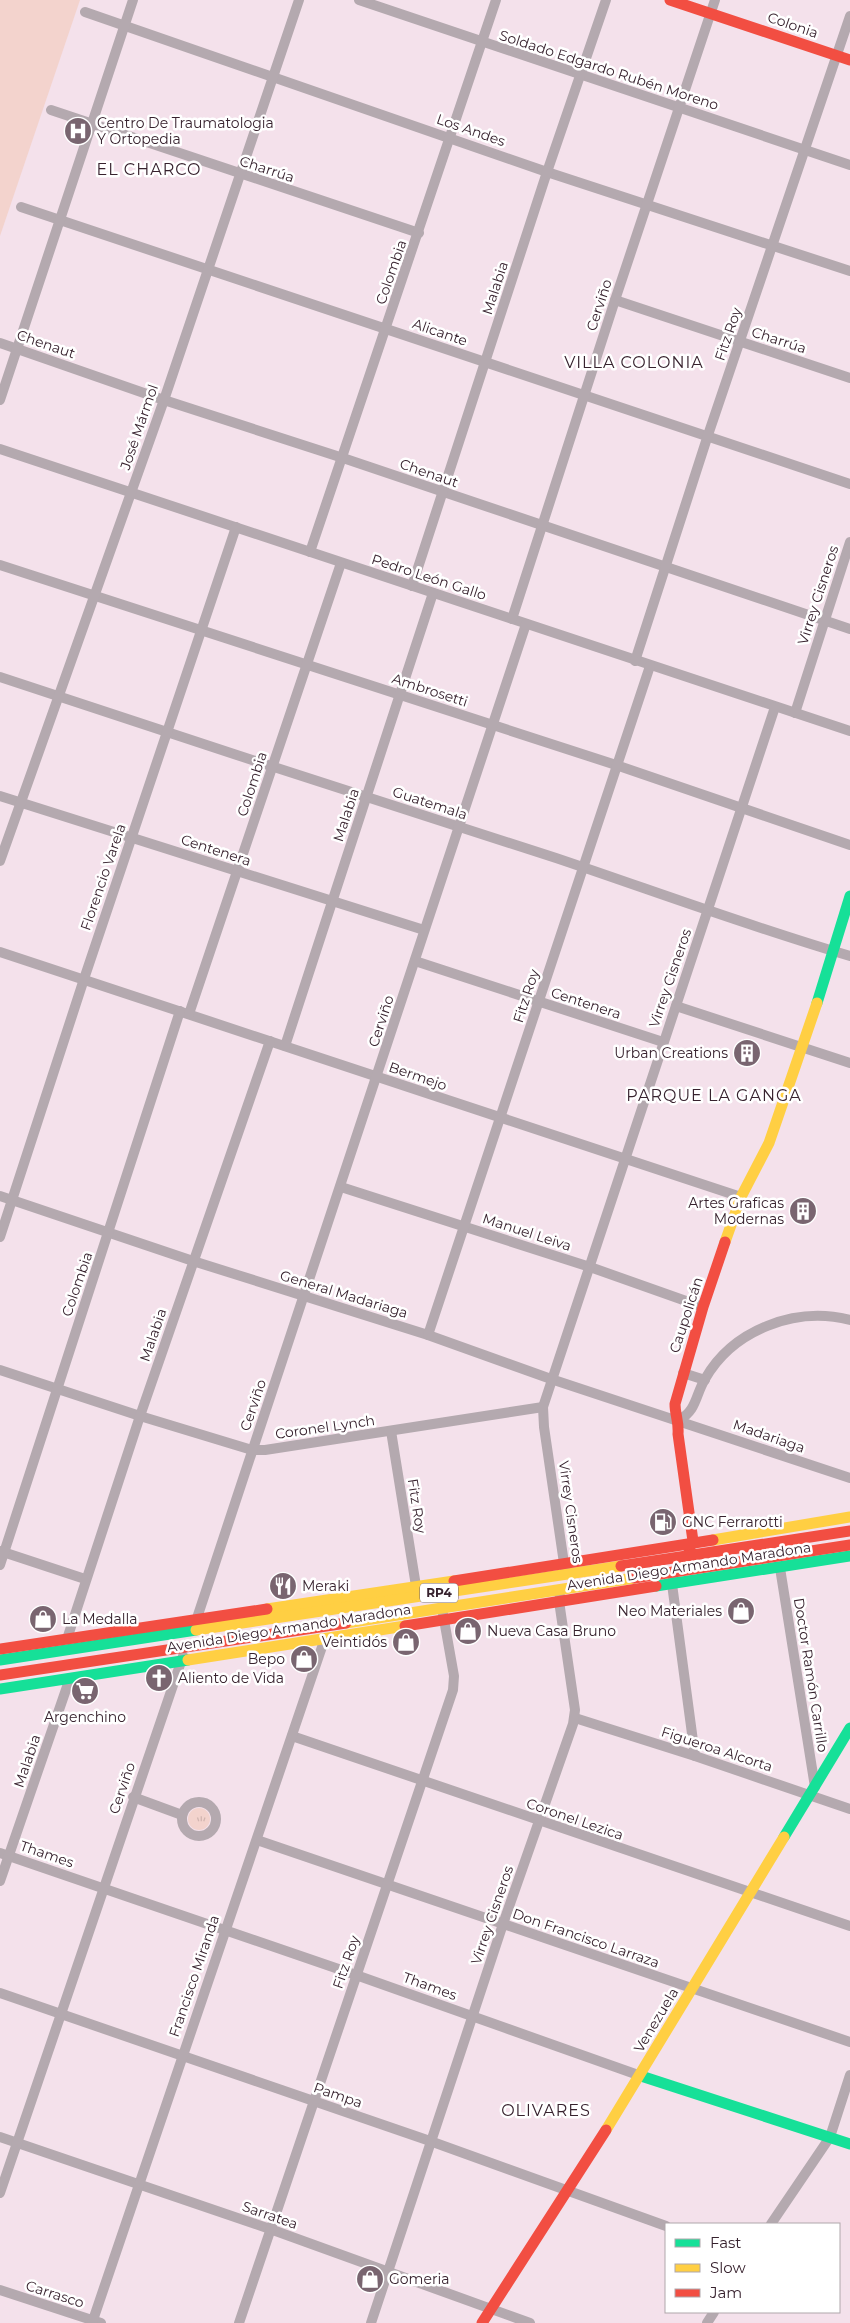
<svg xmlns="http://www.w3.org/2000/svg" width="850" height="2323" font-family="Montserrat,sans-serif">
  <defs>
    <pattern id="park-tufts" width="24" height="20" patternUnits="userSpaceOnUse" patternTransform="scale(1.25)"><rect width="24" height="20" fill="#f3d3cd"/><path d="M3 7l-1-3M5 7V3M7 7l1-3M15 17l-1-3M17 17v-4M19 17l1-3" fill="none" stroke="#d1b5b0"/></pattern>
  </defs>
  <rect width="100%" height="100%" fill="#f4e1eb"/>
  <path fill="#f3d3cd" d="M0,0h80l-80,236z"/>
  <circle fill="url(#park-tufts)" cx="199" cy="1819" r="11"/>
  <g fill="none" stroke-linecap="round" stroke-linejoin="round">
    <g stroke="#b4a9af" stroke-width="10">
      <path d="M359,0l491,165"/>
      <path d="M85,12l462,160 303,99"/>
      <path d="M51,110l368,123"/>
      <path d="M21,207l829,277"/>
      <path d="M615,300l235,78"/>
      <path d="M0,343l164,57 179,58 507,171"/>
      <path d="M0,400l133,-400"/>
      <path d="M0,449l850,282"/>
      <path d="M310,552l186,-552"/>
      <path d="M0,565l616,200 234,80"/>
      <path d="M412,586l135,-414 59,-172"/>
      <path d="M512,619l103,-319 100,-300"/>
      <path d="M635,661l73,-226 142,-419"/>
      <path d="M0,677c185,62 370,121 556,181 98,33 195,69 294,98"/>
      <path d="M795,713l55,-171"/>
      <path d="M0,796l424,134"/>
      <path d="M0,861l164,-461 135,-400"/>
      <path d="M0,952l741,245"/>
      <path d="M415,961l248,81"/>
      <path d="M676,1006l174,57"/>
      <path d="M189,1014l152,-451"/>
      <path d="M285,1046l148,-453"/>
      <path d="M341,1187l249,80 113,40"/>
      <path d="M0,1196l193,65 235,74 123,44 299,99"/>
      <path d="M0,1237l84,-258 152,-452"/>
      <path d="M428,1335l222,-669"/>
      <path d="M0,1370l140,46 112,34h13l278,-43"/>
      <path d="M683,1373l22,7"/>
      <path d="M679,1420c18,-10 16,-24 26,-41 28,-49 90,-73 145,-59"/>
      <path d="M391,1431l25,155"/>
      <path d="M0,1551l85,28"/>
      <path d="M0,1565l180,-554"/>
      <path d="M780,1568l35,219"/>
      <path d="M565,1570l-21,-143 -1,-20 232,-700"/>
      <path d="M673,1578l-1,6 23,172"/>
      <path d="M195,1624l331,-1000"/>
      <path d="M67,1639l73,-223 130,-375"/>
      <path d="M575,1718l120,38 155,53"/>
      <path d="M292,1736l558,190"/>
      <path d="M133,1797l49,18"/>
      <circle cx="199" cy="1819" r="17"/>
      <path d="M257,1840l593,202"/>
      <path d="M0,1853l356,122 285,101"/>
      <path d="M0,1881l70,-203"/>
      <path d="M0,1993l430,148 236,85"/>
      <path d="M0,2137l270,92 260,94"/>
      <path d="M0,2193l183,-537"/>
      <path d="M771,2224l59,-87 20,-62"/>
      <path d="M0,2290l101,33"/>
      <path d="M92,2323l233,-685"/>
      <path d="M239,2323l214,-633 1,-14 -11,-62"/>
      <path d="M371,2323l132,-399 70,-200 2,-14 -16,-109 1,-5"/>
      <path d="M707,2323l7,-11"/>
    </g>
    <g stroke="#16e098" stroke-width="11">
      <path d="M817,1003l33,-107"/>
      <path d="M656,1586l194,-30"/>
      <path d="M0,1660l196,-30"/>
      <path d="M0,1689l188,-29"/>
      <path d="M784,1837l66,-109"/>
      <path d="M641,2076l209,68"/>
    </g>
    <g stroke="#ffcf43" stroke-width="11">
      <path d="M725,1242l16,-45 28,-54 48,-140"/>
      <path d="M713,1540l137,-23"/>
      <path d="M267,1609l187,-28"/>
      <path d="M346,1623l288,-45"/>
      <path d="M196,1630l425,-64"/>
      <path d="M188,1660l217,-34"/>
      <path d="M606,2130l178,-293"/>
    </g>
    <g stroke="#f24e42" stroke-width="11">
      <path d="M670,0l180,60"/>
      <path d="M689,1549l4,-8 -15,-107c1,-13 -3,-19 -3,-30l28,-97 22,-65"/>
      <path d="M621,1566l229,-35"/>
      <path d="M634,1578l216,-33"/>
      <path d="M454,1581l259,-41"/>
      <path d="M405,1626l251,-40"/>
      <path d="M0,1649l267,-40"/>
      <path d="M0,1675l346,-52"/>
      <path d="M482,2323l124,-193"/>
    </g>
  </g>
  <defs>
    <g id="hospital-disc" transform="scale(1.4375)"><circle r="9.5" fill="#796570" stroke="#fff"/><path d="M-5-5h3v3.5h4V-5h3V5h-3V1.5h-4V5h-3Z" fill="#fff"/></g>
    <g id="building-disc" transform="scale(1.4375)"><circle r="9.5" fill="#796570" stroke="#fff"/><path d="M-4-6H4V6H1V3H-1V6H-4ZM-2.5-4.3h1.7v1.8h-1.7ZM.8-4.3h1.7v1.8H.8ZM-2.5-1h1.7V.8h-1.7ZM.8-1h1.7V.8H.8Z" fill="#fff"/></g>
    <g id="fuel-disc" transform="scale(1.4375)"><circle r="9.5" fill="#796570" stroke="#fff"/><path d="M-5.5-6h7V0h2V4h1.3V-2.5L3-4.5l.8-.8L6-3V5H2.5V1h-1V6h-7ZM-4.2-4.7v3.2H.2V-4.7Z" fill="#fff"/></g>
    <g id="restaurant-disc" transform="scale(1.4375)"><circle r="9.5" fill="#796570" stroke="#fff"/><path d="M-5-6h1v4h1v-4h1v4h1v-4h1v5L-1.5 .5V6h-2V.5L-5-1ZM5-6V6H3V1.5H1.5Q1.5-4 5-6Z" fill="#fff"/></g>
    <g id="shop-disc" transform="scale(1.4375)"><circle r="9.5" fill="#796570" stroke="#fff"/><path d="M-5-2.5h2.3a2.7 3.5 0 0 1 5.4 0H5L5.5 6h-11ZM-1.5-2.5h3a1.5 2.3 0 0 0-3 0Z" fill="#fff"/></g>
    <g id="church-disc" transform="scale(1.4375)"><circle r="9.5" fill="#796570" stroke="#fff"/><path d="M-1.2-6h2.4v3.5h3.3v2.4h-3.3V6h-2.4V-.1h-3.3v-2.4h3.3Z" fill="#fff"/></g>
    <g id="supermarket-disc" transform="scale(1.4375)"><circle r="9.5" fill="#796570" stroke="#fff"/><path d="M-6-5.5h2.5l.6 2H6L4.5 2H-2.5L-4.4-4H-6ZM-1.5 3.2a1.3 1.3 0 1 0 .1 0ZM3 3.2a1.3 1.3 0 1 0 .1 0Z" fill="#fff"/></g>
  </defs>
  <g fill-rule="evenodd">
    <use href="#hospital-disc" x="78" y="131"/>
    <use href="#building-disc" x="747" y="1053"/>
    <use href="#building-disc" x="803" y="1211"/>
    <use href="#fuel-disc" x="663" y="1522"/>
    <use href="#restaurant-disc" x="283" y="1586"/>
    <use href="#shop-disc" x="741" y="1611"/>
    <use href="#shop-disc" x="43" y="1619"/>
    <use href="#shop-disc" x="468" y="1631"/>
    <use href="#shop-disc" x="406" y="1642"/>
    <use href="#shop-disc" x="304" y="1659"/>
    <use href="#church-disc" x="159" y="1678"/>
    <use href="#supermarket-disc" x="85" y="1691"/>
    <use href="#shop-disc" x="370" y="2279"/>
  </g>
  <g text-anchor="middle" stroke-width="5" stroke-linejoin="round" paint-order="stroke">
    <rect fill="#fff" stroke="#73646d" stroke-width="1" x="420" y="1583.5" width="38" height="19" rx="4"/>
    <g font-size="12" font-weight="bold" fill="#37222e">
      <text x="439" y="1597">RP4</text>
    </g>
    <g font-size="14" fill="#37222e" stroke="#fff">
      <text transform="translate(793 25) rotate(19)" y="5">Colonia</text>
      <text transform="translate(609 70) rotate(18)" y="5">Soldado Edgardo Rubén Moreno</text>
      <text transform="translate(471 130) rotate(19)" y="5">Los Andes</text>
      <text transform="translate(267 169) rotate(18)" y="5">Charrúa</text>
      <text transform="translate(391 272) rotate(-71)" y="5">Colombia</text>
      <text transform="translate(495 288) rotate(-72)" y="5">Malabia</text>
      <text transform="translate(599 305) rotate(-72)" y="5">Cerviño</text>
      <text transform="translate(440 332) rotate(19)" y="5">Alicante</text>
      <text transform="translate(728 334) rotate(-71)" y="5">Fitz Roy</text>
      <text transform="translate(779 340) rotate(18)" y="5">Charrúa</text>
      <text transform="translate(46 344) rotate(19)" y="5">Chenaut</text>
      <text transform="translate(139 427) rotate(-71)" y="5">José Mármol</text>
      <text transform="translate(429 473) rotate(19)" y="5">Chenaut</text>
      <text transform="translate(429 577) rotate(18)" y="5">Pedro León Gallo</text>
      <text transform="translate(818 595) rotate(-72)" y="5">Virrey Cisneros</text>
      <text transform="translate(430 690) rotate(18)" y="5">Ambrosetti</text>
      <text transform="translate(252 784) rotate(-72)" y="5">Colombia</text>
      <text transform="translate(430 803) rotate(18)" y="5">Guatemala</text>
      <text transform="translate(346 815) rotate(-72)" y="5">Malabia</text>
      <text transform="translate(216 850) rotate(18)" y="5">Centenera</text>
      <text transform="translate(103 877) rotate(-71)" y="5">Florencio Varela</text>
      <text transform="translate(670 978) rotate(-71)" y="5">Virrey Cisneros</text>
      <text transform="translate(526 996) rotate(-72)" y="5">Fitz Roy</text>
      <text transform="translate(586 1003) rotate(18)" y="5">Centenera</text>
      <text transform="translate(381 1021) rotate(-72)" y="5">Cerviño</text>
      <text transform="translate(418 1076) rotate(19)" y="5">Bermejo</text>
      <text transform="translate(527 1232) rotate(18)" y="5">Manuel Leiva</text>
      <text transform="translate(77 1284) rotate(-71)" y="5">Colombia</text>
      <text transform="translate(344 1294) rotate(17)" y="5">General Madariaga</text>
      <text transform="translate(686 1315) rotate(-72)" y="5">Caupolicán</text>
      <text transform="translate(153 1335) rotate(-71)" y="5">Malabia</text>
      <text transform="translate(253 1405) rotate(-71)" y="5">Cerviño</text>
      <text transform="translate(325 1427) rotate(-8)" y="5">Coronel Lynch</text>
      <text transform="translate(769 1436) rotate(19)" y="5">Madariaga</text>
      <text transform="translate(417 1506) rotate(81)" y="5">Fitz Roy</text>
      <text transform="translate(571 1512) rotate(82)" y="5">Virrey Cisneros</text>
      <text transform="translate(689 1566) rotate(-9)" y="5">Avenida Diego Armando Maradona</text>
      <text transform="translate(289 1628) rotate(-9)" y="5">Avenida Diego Armando Maradona</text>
      <text transform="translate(811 1675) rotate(81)" y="5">Doctor Ramón Carrillo</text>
      <text transform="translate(717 1749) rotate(18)" y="5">Figueroa Alcorta</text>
      <text transform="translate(27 1761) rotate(-71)" y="5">Malabia</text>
      <text transform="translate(122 1788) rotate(-71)" y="5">Cerviño</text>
      <text transform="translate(575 1819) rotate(19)" y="5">Coronel Lezica</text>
      <text transform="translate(47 1854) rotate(19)" y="5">Thames</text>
      <text transform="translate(492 1915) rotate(-71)" y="5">Virrey Cisneros</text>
      <text transform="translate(586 1938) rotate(19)" y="5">Don Francisco Larraza</text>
      <text transform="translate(346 1962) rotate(-71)" y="5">Fitz Roy</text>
      <text transform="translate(194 1976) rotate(-71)" y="5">Francisco Miranda</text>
      <text transform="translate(430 1986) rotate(20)" y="5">Thames</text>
      <text transform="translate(656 2020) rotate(-59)" y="5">Venezuela</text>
      <text transform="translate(338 2095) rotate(19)" y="5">Pampa</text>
      <text transform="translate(270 2215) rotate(19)" y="5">Sarratea</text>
      <text transform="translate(55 2294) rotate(18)" y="5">Carrasco</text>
    </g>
    <g font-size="14" fill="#37222e" stroke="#fff" text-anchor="start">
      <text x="97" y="128">Centro De Traumatologia<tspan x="97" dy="16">Y Ortopedia</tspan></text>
      <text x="728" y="1058" text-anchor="end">Urban Creations</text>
      <text x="784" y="1208" text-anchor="end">Artes Graficas<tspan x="784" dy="16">Modernas</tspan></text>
      <text x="682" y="1527">GNC Ferrarotti</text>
      <text x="302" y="1591">Meraki</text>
      <text x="722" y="1616" text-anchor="end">Neo Materiales</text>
      <text x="62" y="1624">La Medalla</text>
      <text x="487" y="1636">Nueva Casa Bruno</text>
      <text x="387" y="1647" text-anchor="end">Veintidós</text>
      <text x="285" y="1664" text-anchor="end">Bepo</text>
      <text x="178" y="1683">Aliento de Vida</text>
      <text x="85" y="1722" text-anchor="middle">Argenchino</text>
      <text x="389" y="2284">Gomeria</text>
    </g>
    <g font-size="16" letter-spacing="1" fill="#37222e" stroke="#fff">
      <text x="149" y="175">EL CHARCO</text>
      <text x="634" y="368">VILLA COLONIA</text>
      <text x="714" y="1101">PARQUE LA GANGA</text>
      <text x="546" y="2116">OLIVARES</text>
    </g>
  </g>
  <rect x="665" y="2223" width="175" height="90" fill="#ffffff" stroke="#afa7ab"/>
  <rect x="675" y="2239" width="25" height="8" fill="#16e098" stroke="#afa7ab"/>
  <text x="710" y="2248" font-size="15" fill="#37222e">Fast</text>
  <rect x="675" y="2264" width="25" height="8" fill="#ffcf43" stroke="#afa7ab"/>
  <text x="710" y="2273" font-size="15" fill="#37222e">Slow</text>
  <rect x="675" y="2289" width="25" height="8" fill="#f24e42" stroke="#afa7ab"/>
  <text x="710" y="2298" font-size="15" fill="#37222e">Jam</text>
</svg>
